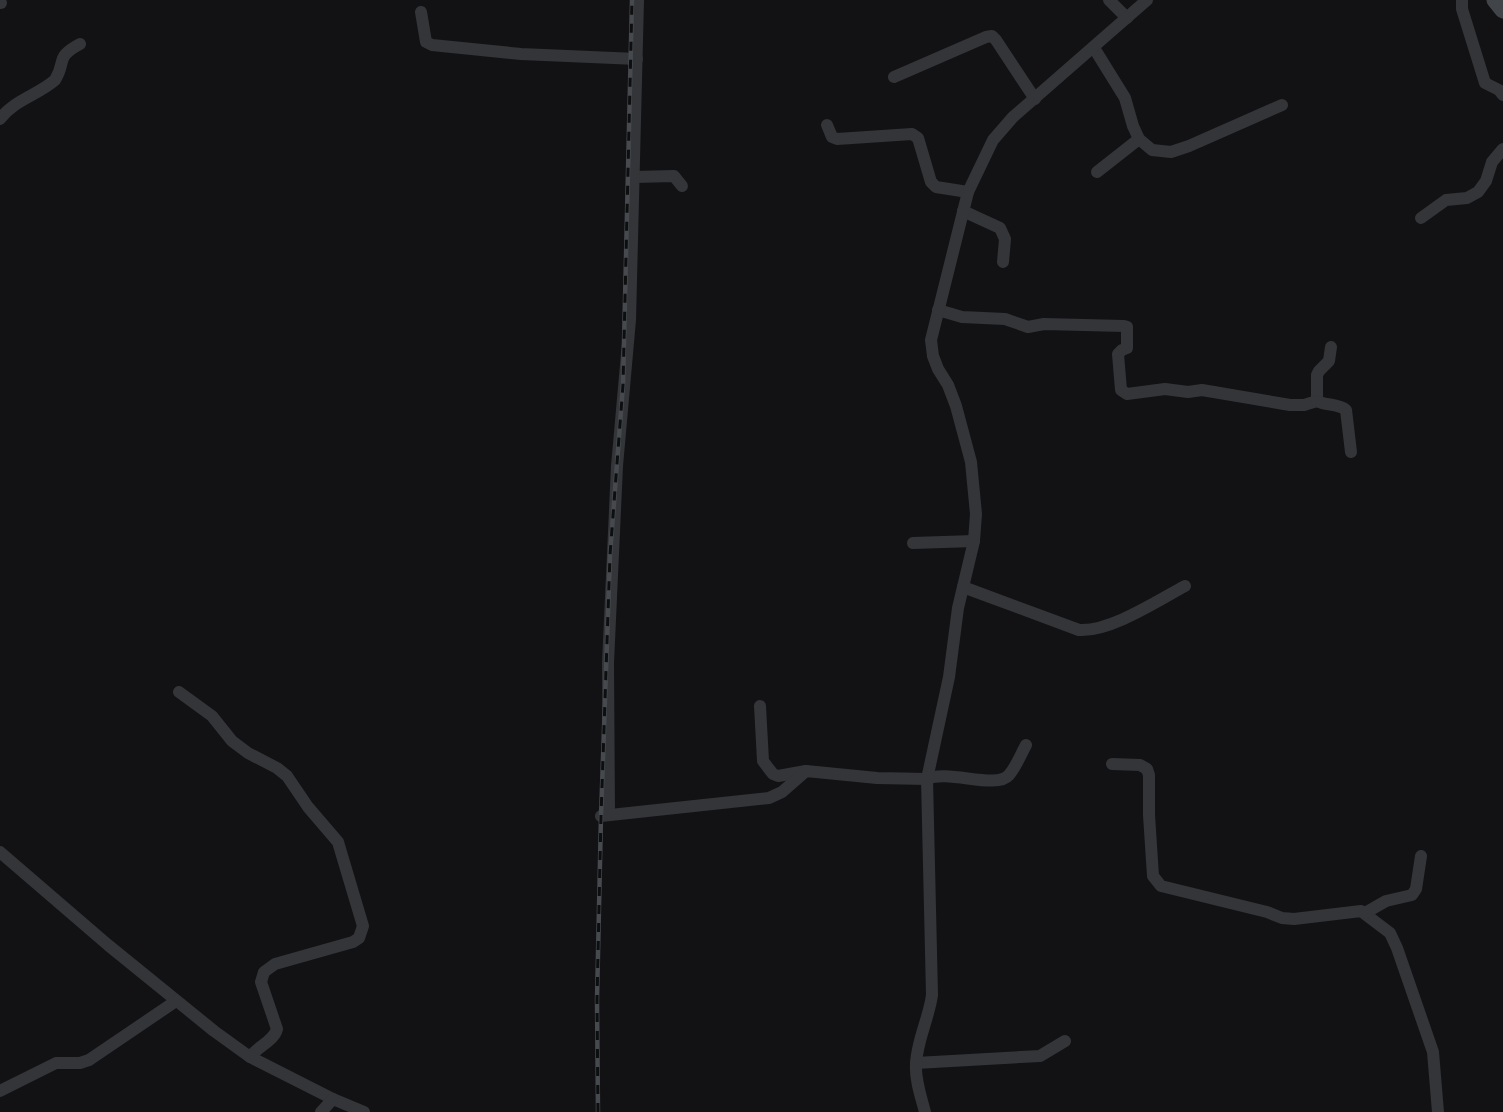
<svg xmlns="http://www.w3.org/2000/svg" width="1503" height="1112" font-family="'Alegreya Sans',sans-serif">
  <rect width="100%" height="100%" fill="#121214"/>
  <g fill="none" stroke-linecap="round" stroke-linejoin="round">
    <g stroke="#333539" stroke-width="12">
      <path d="M1109,0l18,18"/>
      <path d="M1462,0v9l23,74 14,7 4,5"/>
      <path d="M0,3h1"/>
      <path d="M421,12l5,30 6,3 89,9 116,5"/>
      <path d="M1094,48l31,50 8,28 6,13 13,11 19,2 18,-6 93,-41"/>
      <path d="M894,77l92,-40 6,-1 4,4 39,59"/>
      <path d="M0,119c14,-19 38,-24 55,-39 12,-19 -1,-22 25,-36"/>
      <path d="M827,125l5,12 5,2 75,-5 6,4 13,44 5,5 32,5"/>
      <path d="M1097,172l42,-33"/>
      <path d="M634,177l40,-1 8,10"/>
      <path d="M963,211l37,17 5,11 -2,23"/>
      <path d="M1421,218l25,-18 21,-2 11,-6 8,-11 6,-19 11,-13"/>
      <path d="M938,310l24,7 43,2 23,8 16,-3 80,2 3,1v21l-5,2 -4,4 3,36 6,4 38,-5 23,3 14,-2 88,15h14l13,-4v-26l2,-4 10,-10 2,-14"/>
      <path d="M1317,401c9,5 21,2 29,9l5,42"/>
      <path d="M913,543l61,-2"/>
      <path d="M963,587l116,43c31,2 78,-29 106,-44"/>
      <path d="M179,692l33,24 20,25 16,12 29,15 10,8 21,31 30,35 25,84 -4,12 -6,4 -78,22 -11,8 -3,10 16,47c-3,12 -19,17 -27,28"/>
      <path d="M760,706l3,55 6,8 4,5 5,2 28,-5"/>
      <path d="M1112,764l28,1 7,4 2,6v40l4,61 8,10 106,26 15,6 12,1 67,-8 29,22 7,15 36,104 5,60"/>
      <path d="M609,814l-1,-151 9,-197 13,-146 8,-320"/>
      <path d="M601,816l168,-18 13,-6 24,-21 71,7 50,1c21,-10 69,11 82,-4 7,-8 12,-21 17,-30"/>
      <path d="M0,852l108,93 106,86 36,26 83,42 31,13"/>
      <path d="M1365,913l21,-12 26,-6 4,-6 5,-33"/>
      <path d="M916,1063l124,-7 25,-15"/>
      <path d="M0,1091l56,-28h24l9,-3 87,-59"/>
      <path d="M321,1112l12,-13"/>
      <path d="M925,1112c-4,-15 -10,-32 -9,-48 1,-24 13,-46 16,-69l-5,-216 22,-102 9,-69 16,-67 2,-27 -5,-52 -15,-56 -8,-21 -10,-16 -5,-13 -2,-16 37,-148 25,-52 20,-23 134,-117"/>
    </g>
    <path stroke="#414549" stroke-width="17" d="M1495,0l8,10"/>
    <g stroke="#464a4e" stroke-width="4.5">
      <path id="rail" d="M598,1112l-1,-112 4,-184 9,-261 13,-170 9,-385"/>
    </g>
    <use href="#rail" stroke="#0d0e0f" stroke-width="3" stroke-dasharray="9" stroke-linecap="butt"/>
  </g>
</svg>
